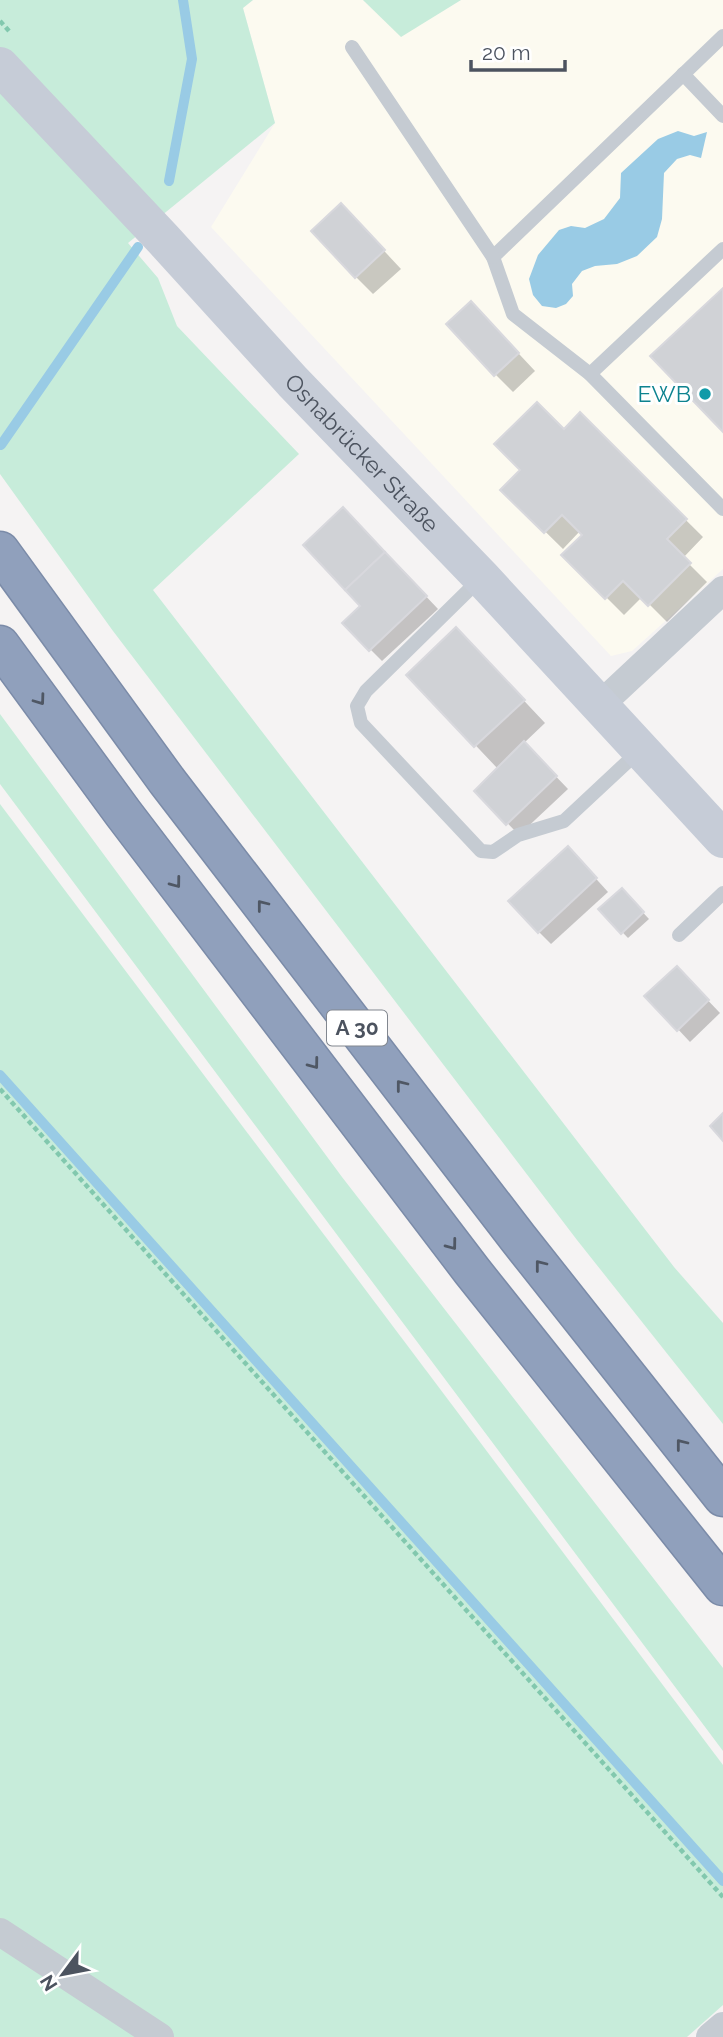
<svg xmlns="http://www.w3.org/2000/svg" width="723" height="2037" font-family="Raleway,sans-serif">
  <rect width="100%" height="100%" fill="#f5f3f3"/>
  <path fill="#fcfaf0" d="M253,0h110l38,36 60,-36h262v569l-91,82 -21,5 -400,-429 64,-104 -32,-115z"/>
  <g fill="#c7ecda">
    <path d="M0,0h253l-10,8 32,115 -147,120 30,35 19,48 122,128 -146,136 521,677 49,56v101l-146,-184 -464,-609 -113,-157z"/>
    <path d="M363,0h98l-60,37z"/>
    <path d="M0,714l342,463 381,491v83l-723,-967z"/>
    <path d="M0,804l723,961v240l-36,32h-687z"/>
  </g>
  <path fill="#99cbe5" d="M678,131l16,5 13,-4 -6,26 -11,-3 -13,4 -13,14 -2,46 -5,18 -20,19 -20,8 -22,2 -13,5 -10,13 1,12 -7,8 -10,4 -14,-2 -9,-11 -4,-16 9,-24 21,-25 12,-4 14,2 19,-9 16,-21 1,-25 37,-34z"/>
  <g fill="#0003">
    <path d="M358,223l43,46 -28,25 -17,-17z"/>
    <path d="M488,321l47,50 -22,21 -18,-18z"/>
    <path d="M580,415l123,122 -20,21 24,24 -40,40 -25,-25 -18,18 -60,-60 20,-20 -4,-4 -17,18 -60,-59z"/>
    <path d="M355,521l83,88 -56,52 -12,-12 -7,-43z"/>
    <path d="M478,652l67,71 -21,20 44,46 -49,46 -43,-44 22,-22 -89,-94z"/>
    <path d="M580,861l28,31 -57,52 -12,-12z"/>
    <path d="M622,890l27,29 -21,19 -28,-29z"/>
    <path d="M677,968l43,45 -30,29 -43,-46z"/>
  </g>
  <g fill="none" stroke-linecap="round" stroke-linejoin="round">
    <g stroke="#99cbe5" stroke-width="10">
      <path d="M169,181l23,-122 -9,-59"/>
      <path d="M1,445l137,-198"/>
      <path d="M0,1075l723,806"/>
    </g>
  </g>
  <g fill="#d0d2d6" stroke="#d8d8dd" stroke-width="2">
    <path d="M341,203l44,47 -30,28 -44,-47z"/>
    <path d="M723,288v144l-73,-76z"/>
    <path d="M471,301l48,52 -25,23 -48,-52z"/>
    <path d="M537,402l27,27 16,-17 107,107 -20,20 24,24 -43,43 -25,-25 -18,18 -44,-44 21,-20 -20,-20 -18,18 -44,-43 20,-20 -26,-26z"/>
    <path d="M343,507l42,45 -40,38 -42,-45z"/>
    <path d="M385,552l42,44 -58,55 -27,-28 18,-17 -15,-16z"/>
    <path d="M456,627l69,73 -51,47 -68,-72z"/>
    <path d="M524,741l33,35 -51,49 -32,-34z"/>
    <path d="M568,846l29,32 -59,55 -30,-32z"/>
    <path d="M622,888l22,24 -23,22 -23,-25z"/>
    <path d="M677,966l32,34 -32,31 -33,-35z"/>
    <path d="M723,1113v28l-13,-15z"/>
  </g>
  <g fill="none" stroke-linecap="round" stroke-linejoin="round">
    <g stroke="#7b8ba8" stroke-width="41">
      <g id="motorway">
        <path d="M0,551l167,230 351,457 205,259"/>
        <path d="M0,645l123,168 349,458 251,315"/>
      </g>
    </g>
    <g stroke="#82c8ae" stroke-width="4.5" stroke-dasharray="5 3.5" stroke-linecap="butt">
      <path d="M0,21l9,10"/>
      <path d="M0,1089l723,808"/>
    </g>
    <g stroke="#c5cbd2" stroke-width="14">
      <path d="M723,36l-230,221 20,57 77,60 133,135"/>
      <path d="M352,47l141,210"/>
      <path d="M683,74l40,42"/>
      <path d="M590,374l133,-125"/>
      <path d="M481,578l-115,113 -9,15 4,17 120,128 12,1 25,-17 46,-14 75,-70"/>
      <path d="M679,935l44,-42"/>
    </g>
    <g stroke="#c5cbd2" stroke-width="28">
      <path d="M599,706l124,-116"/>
      <path d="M0,1932l160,105"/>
      <path d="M710,2037l13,-11"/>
    </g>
    <path stroke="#c6ccd7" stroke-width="38" id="s1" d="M0,66l163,173 130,143 189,196 241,261"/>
    <use href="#motorway" stroke="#90a0bc" stroke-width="38"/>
  </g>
  <defs><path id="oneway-chevron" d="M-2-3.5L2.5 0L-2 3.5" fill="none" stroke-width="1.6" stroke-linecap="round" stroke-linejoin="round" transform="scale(1.75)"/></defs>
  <g stroke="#4f5764">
    <use href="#oneway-chevron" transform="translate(40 700) rotate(54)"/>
    <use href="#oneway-chevron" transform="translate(176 883) rotate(53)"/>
    <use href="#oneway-chevron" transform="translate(262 905) rotate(-128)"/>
    <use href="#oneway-chevron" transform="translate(314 1064) rotate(53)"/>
    <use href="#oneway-chevron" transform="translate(401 1085) rotate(-128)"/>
    <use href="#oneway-chevron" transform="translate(452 1245) rotate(53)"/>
    <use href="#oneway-chevron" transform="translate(540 1265) rotate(-128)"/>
    <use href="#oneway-chevron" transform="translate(681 1444) rotate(-128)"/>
  </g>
  <circle fill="#0f9aa8" stroke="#fff" stroke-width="2.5" cx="705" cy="394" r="7"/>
  <g text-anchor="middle" stroke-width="6" stroke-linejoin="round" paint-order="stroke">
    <rect fill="#fff" stroke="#82878f" stroke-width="2" x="327" y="1010.5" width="60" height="35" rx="5"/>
    <g font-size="21" font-weight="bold" fill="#4c535f">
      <text x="357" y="1035">A 30</text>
    </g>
    <g font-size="23" fill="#0d838f" stroke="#fff" text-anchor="end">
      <text x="691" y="402">EWB</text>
    </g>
    <g font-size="23" fill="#4c535f" stroke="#fff">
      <text dy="8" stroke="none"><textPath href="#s1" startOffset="530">Osnabrücker Straße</textPath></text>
    </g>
  </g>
  <g transform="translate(63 1974) rotate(238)" stroke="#ffffff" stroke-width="5" paint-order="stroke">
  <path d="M0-5L12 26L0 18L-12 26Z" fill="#4c535f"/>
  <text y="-10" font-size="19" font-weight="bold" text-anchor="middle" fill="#4c535f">N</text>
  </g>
  <path d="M471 60v10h94v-10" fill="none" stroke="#4c535f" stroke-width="3.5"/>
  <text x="482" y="60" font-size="21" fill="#4c535f" stroke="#ffffff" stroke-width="5" paint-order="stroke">20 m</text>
</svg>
